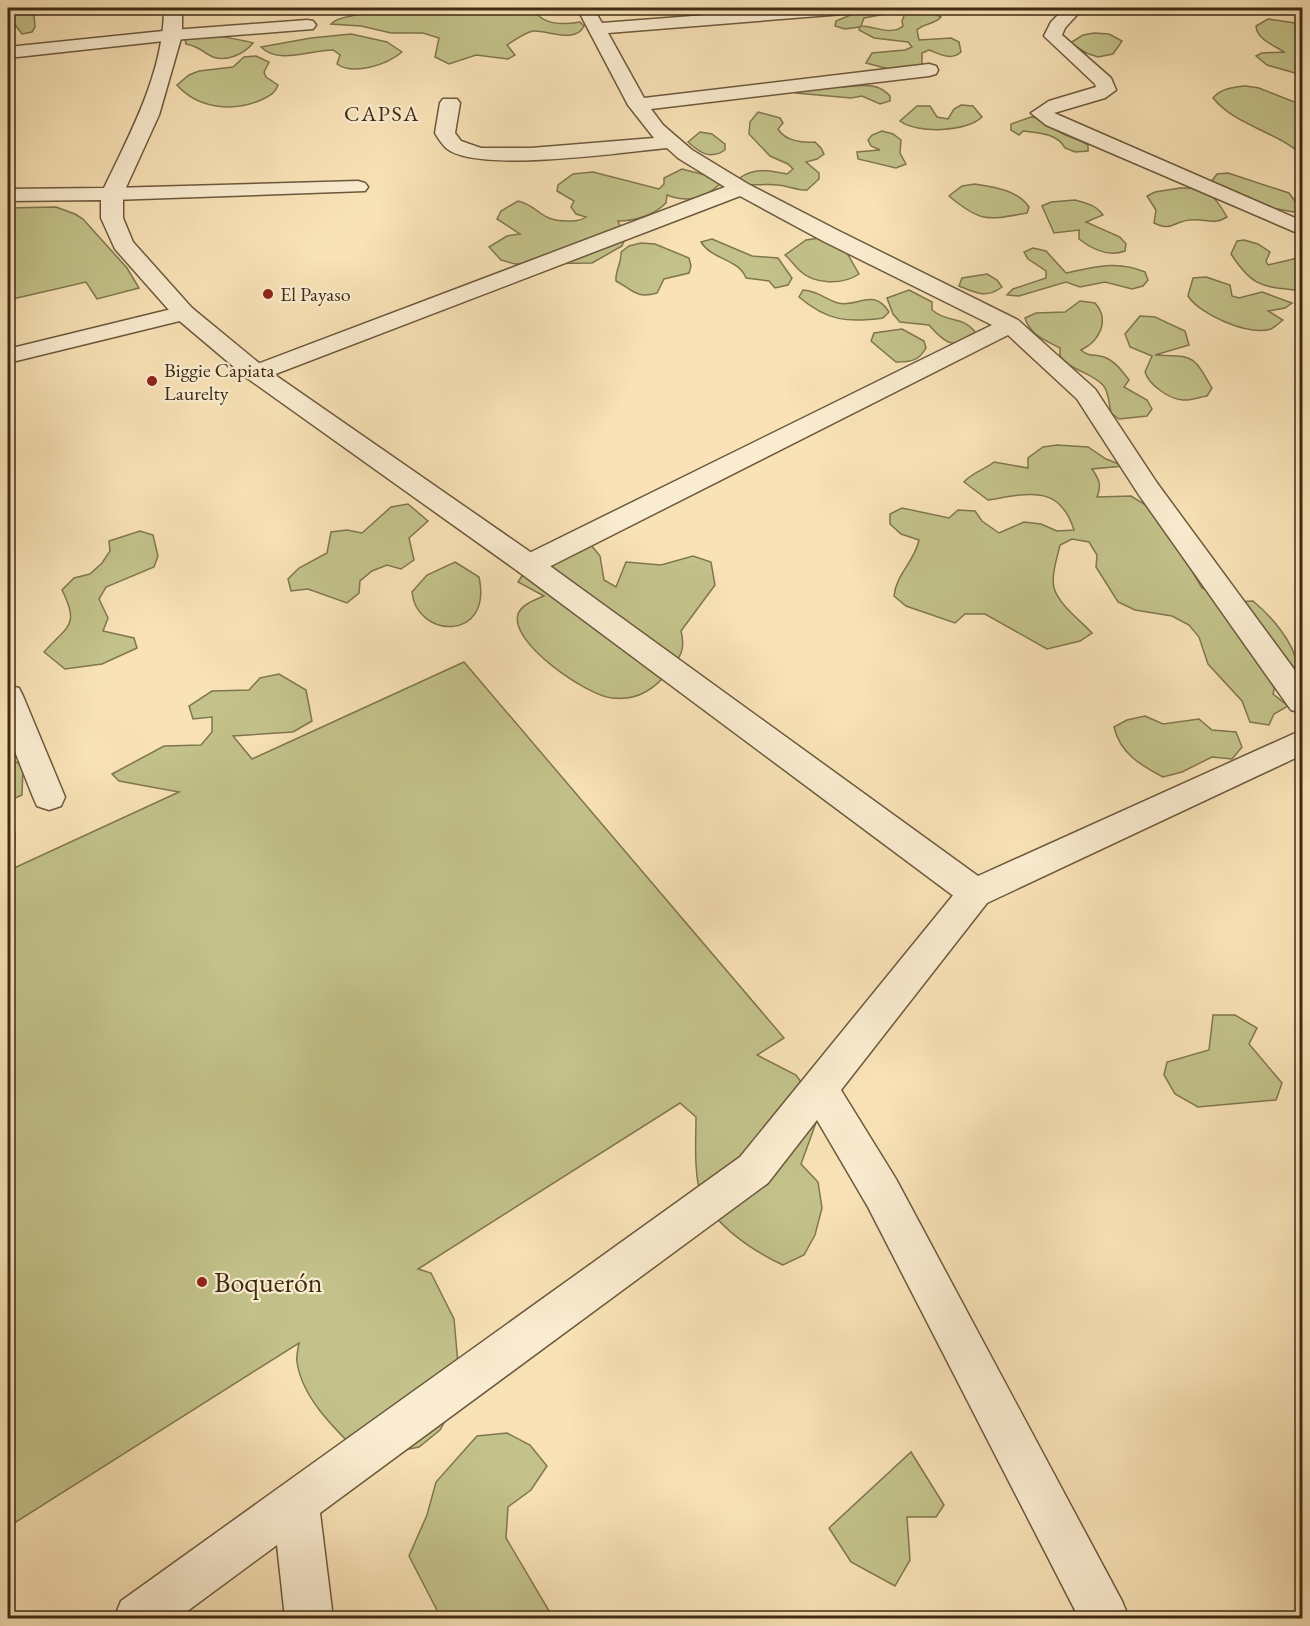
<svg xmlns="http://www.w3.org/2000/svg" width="1310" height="1626" font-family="'EB Garamond',serif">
  <rect width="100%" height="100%" fill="#f8e2b6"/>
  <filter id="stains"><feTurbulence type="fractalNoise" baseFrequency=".00333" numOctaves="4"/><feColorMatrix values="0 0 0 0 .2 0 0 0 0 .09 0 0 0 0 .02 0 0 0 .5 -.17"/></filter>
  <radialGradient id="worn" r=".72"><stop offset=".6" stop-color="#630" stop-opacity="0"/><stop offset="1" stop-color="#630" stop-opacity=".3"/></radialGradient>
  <g fill="#c3c28a" stroke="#80764e" stroke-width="1.5">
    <path d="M21,8h51l-38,7 1,12 -3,5 -10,2 -9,-12v-9z"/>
    <path d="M356,8h177c8,17 30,17 47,14l4,4c-8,18 -37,4 -51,5 -9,2 -18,9 -26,14l8,10 -7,4 -32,-4 -27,9 -14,-7 4,-19 -16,-5h-32l-30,-7 -30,-2c9,-9 18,-5 28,-11z"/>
    <path d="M847,8h41l3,5 -27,5 -3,8c13,0 31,10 42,0l-1,-5 3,-8c11,-5 25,-2 36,4 -7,8 -17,6 -24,13l2,10 32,-2 8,4 2,10c-10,9 -21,2 -32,-2l-7,3v20l-22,-1 -34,-9 6,-10 33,-3 7,-3 -4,-5 -34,-4 -15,-8 1,-3 -15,2 -10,-3 1,-5 17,-7 -1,-5z"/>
    <path d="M1268,19l34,5v51l-35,-10 -11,-9 6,-3 22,-1c-10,-7 -27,-12 -28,-26z"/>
    <path d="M1094,33l15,1 13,7 -9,13 -15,3 -15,-5h2l-15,-9 13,-8z"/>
    <path d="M351,34l36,8 15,10c-14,12 -48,24 -65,12l3,-9 -7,-5c-23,0 -54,15 -72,-3l50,-9z"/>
    <path d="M219,36c11,2 24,4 34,7 -9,11 -26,19 -40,14 -12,-5 -11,-10 -27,-13l-1,-5z"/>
    <path d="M256,56l13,6 -5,10 2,5 12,8c-3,9 -9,11 -17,15 -28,12 -63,9 -84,-15l12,-10 10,-4 34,-4 11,-10z"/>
    <path d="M813,78l25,4 5,5c17,-1 34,-6 47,9v5l-10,3 -18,-8 -11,2 -55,-5v-10l6,-4z"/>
    <path d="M1246,86l13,2 40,16v-8l3,-2v61c-26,-24 -66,-29 -89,-57 8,-10 22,-11 33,-12z"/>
    <path d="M961,105l12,1 9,11c-15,15 -65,17 -82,4l17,-15h13l7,11 11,2 6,-10z"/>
    <path d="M758,112l22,6 3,5 -5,6c7,12 24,14 37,13l6,6 3,6 -7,5 -11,3 13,11v6l-12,11c-12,0 -18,-4 -29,-5 -13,-2 -25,2 -38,-2l1,-6c15,-10 29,-6 46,-3l6,-5 -5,-5 -18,-8 -21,-22 1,-12z"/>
    <path d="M1031,117c16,2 14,6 25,13 10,6 22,9 32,15v6l-13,1 -10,-4c-8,-15 -27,-15 -42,-17l-4,4 -8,-5v-6z"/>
    <path d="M882,131l11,3 8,6 -1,13 6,11 -10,4 -38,-9 -1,-7 23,-2 -9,-4 -3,-6 4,-5z"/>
    <path d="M700,132l12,2 13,10v6c-15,10 -25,3 -37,-8z"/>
    <path d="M682,169l35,9 2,7c-16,14 -32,18 -52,10l-1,8c-12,12 -31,18 -48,18l7,18 -3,7 -30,17 -77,1 -14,-4 -12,-13 18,-11 13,-2 -23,-15 4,-8 17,-10c23,6 21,20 49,20 8,0 13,0 19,-4l-10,-3 -5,-7 3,-6 -17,-10 1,-6 15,-11 20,-2 66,17 5,-5v-6z"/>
    <path d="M1228,173l61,20 11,15 -7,4 -25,-5 -59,-22 8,-11z"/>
    <path d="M975,184c19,3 43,6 54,23l-2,6c-39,7 -46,10 -78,-17l13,-10z"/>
    <path d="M1180,188c27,-1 34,6 47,29 -14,9 -22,1 -37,3 -16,1 -18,12 -36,3l2,-13 -9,-14 8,-4z"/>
    <path d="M1075,200c11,3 21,5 28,15l-17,7 34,15 6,7 -1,7c-16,6 -32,-1 -46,-12v-9l-25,3 -12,-27 9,-4z"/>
    <path d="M56,207l19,7 8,5 44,49 12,20 -42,11 -11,-17 -78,18v-92z"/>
    <path d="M819,238l24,8 16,28c-16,11 -45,11 -60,-4 -5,-5 -8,-10 -14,-15l21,-15z"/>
    <path d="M712,239l40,17 26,2 14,20 -4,7 -13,3 -6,-7 -23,-3c-7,-19 -34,-18 -45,-36z"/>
    <path d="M1244,240l14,4 12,8 -4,9 2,4 34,-8v34c-39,-5 -48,-2 -71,-37l6,-13z"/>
    <path d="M641,243l14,1 34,14 2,8 -2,7 -25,6 -7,14c-21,6 -24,-3 -41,-12 -1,-11 6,-18 5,-29l8,-6z"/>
    <path d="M1033,248l13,3 20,22c29,-6 51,-13 79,-1l3,8 -5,6 -11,3 -27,-7 -25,5 -14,-5 -47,14 -12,-1 6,-6 33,-11v-7l-18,-12 -4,-7z"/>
    <path d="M987,274l10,6 5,7c-16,12 -26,6 -43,-1l3,-8z"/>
    <path d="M1206,277l24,8 2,11 7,2 23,-6 30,11 -7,5 -17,3 15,9c-4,3 -8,7 -12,9 -22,7 -71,-14 -83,-33l5,-18z"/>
    <path d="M803,290c16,1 21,9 35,13 20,5 35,-16 51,9l-6,6c-35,5 -56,3 -84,-21z"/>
    <path d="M909,290l23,12v8c20,16 30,2 48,28 -28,7 -31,10 -51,-13l-29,-3 -7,-8 -6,-16z"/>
    <path d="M1080,301l15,2c15,17 5,38 -14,47 8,7 13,4 23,7 11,4 18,14 25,23l-5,7 23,13 5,9 -5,7 -28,3 -8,-6c-2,-9 -2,-21 -8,-28 -12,-13 -32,-14 -43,-29v-8c-15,-8 -30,-13 -35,-30l11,-5 29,-1z"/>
    <path d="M1140,316l15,1 30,14 4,14 -34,10c39,2 37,-2 57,33l-5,8c-7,1 -17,5 -24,4 -14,-1 -34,-15 -38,-28l7,-16 -22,-9 -5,-13z"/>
    <path d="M902,329l22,12 2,7c-7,13 -16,14 -30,14l-25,-21 3,-8z"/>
    <path d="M1057,445l31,2 18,12 18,7 -32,3c7,10 10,16 5,28l34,-1 26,16 45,76 34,14 17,-1c18,15 41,41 44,64l-21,16 -3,13 15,12 -14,8 -5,11 -19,-3 -8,-21 -34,-37 -9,-27 -10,-12 -17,-9 -37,-6 -17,-8 -22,-35 1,-12 -8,-13 -17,-3 -12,6c-3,13 -9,31 -6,43 5,17 26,32 38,45l-12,8 -33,8 -62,-35h-20l-10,9 -49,-17 -12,-10c2,-22 21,-35 25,-56l-18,-6 -11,-10v-10l12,-6 47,10 9,-8 17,1 7,10 17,12 25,-11 17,2 16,7 17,-1c-15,-47 -46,-36 -86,-30l-24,-18c9,-10 20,-12 30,-20l34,6v-10l15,-11z"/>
    <path d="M408,504l20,17 -19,17 5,22 -13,9 -14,-4 -15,6 -12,10 -1,12 -12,10 -39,-14 -17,2 -3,-12 11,-11 28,-15 4,-21 16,-2 15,3 29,-26z"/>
    <path d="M140,531l13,4 5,21 -4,11 -48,20 -7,12 9,19 -5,13 31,7 3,10 -35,16 -37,5 -21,-17c24,-27 36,-26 18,-62l12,-12 16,-4 12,-11 8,-12 -1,-10z"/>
    <path d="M591,545l9,11 4,24 12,7 10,-25 35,3 32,-9 18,6 4,23 -34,46c5,20 -1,26 -13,41 -14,18 -32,29 -56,26 -24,-2 -103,-55 -94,-84 4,-10 17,-14 26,-18l-26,-14 18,-28z"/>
    <path d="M455,562l24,15c14,66 -63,61 -67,15l15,-17z"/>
    <path d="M464,662l320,376 -27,17 39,20 15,21 6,24 -16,44 17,18 4,26 -7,27 -11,20 -21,10c-32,-15 -77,-44 -85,-82 -4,-21 -2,-45 -2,-66l-16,-14 -262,166 13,4 23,46 5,56 -3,27 -16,28 -21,17 -30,6 -29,1c-25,-25 -58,-56 -63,-92 -1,-6 1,-13 2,-19l-291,184v-699l7,5 -1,31 -2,5 167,-77 -60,-11 -7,-7 52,-28 37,-1 11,-13v-15l-19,2 -4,-13 23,-15 37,-1 11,-12 19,-4 27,16 6,31 -19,11 -60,4 19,23z"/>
    <path d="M1145,716l18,8 36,-5 13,11 24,2 6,15 -10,12 -20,-2 -30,15 -19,5c-23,-12 -43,-24 -49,-50l13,-7z"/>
    <path d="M11,758l12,9 -1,28 -14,6v-41z"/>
    <path d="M1213,1015h22l22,13 -8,16 33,39 -6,17 -78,7 -23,-13 -11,-19 3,-13 42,-12z"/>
    <path d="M507,1433l23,12 17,21 -16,24 -23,17 -2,31 46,78 -2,2h-109l-32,-62 18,-41 9,-33 41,-46z"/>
    <path d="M911,1452l33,53 -8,12h-29l3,43 -15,26 -44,-24 -22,-34z"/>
  </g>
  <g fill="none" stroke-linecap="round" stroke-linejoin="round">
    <g stroke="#6c593c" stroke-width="3">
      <g id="minor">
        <path d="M577,8h16l9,15 195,-15h68l-3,4 -6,1 -248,20 36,65 285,-34 7,2 2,4 -2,4 -7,2 -278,33 12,16 29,25 56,34 91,47 179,89 77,69 62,94 145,197v33l-11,-3 -152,-215 -62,-96 -69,-64 -469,237 -10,2 -10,-2 -4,-7 4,-7 473,-233 -169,-84 -83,-45 -475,182 -9,2 -9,-2 -3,-5 3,-5 478,-181 -47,-29 -11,-10c-42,4 -192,26 -221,0 -4,-4 -8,-10 -11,-15l5,-30 3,-4h14l3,4 -5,30 6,8 20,7h50l123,-10 -26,-33z"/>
        <path d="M1065,8h18l-18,20 -3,7 49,43 5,12 -11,8 -51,15 248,108v14l-256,-110 -15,-12 18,-12 47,-14 -1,-3 -51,-48 7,-14z"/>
        <path d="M307,20l6,1 3,4 -3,4 -140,11 -165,18v-11l165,-17z"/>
        <path d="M358,181l7,2 3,4 -3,4 -253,9 -7,-2 -4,-4 4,-4 7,-2z"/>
        <path d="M184,306l8,2 4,5 -4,5 -184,45v-14z"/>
        <path d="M8,685l11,3 4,8 42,101 -4,9 -12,4 -12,-4 -4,-9 -25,-63z"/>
        <path d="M975,879l12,4 5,10 -5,10 -146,187 55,89 226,422 7,17h-50l-211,-411 -51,-87 -49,63 -448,330 13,105h-48l-8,-73 -99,73h-64l7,-17 619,-444 223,-274z"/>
      </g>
    </g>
    <g stroke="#6c593c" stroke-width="3">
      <path id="tertiary" d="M164,8h18v27l-23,80 -36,79v24l10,24 59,66 73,60 274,190 439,318 324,-146v25l-315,148 -12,4 -12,-4 -444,-331 -272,-194 -71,-60 -61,-69 -14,-31v-18l-93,1v-12l96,-1c27,-56 60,-117 60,-180z"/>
    </g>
    <use href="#minor" fill="#faecd0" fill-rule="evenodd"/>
    <use href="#tertiary" fill="#faecd0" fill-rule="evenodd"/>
  </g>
  <g fill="#8f2418" stroke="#faecd0" stroke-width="2">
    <circle cx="268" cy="294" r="6"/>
    <circle cx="152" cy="381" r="6"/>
    <circle cx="202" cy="1282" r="6"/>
  </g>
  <g text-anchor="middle" stroke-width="4.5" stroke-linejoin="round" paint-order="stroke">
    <g font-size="20" fill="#3e2b13" stroke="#faecd0" text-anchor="start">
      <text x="280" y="301">El Payaso</text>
      <text x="164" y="377">Biggie Capiata<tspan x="164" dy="23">Laurelty</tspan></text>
    </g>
    <g font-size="22" letter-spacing="1.5" fill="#3e2b13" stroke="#faecd0">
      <text x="382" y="121">CAPSA</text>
    </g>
    <g font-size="28" fill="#3e2b13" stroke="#faecd0" text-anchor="start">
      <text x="214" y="1292">Boquerón</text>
    </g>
  </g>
  <rect width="1310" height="1626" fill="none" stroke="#f8e2b6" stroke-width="30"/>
  <rect x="9" y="9" width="1292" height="1608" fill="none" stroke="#3e2b13" stroke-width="3"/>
  <rect x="15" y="15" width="1280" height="1596" fill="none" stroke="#3e2b13" stroke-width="1.5"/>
  <rect width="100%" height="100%" filter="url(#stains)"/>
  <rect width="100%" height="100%" fill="url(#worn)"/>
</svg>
